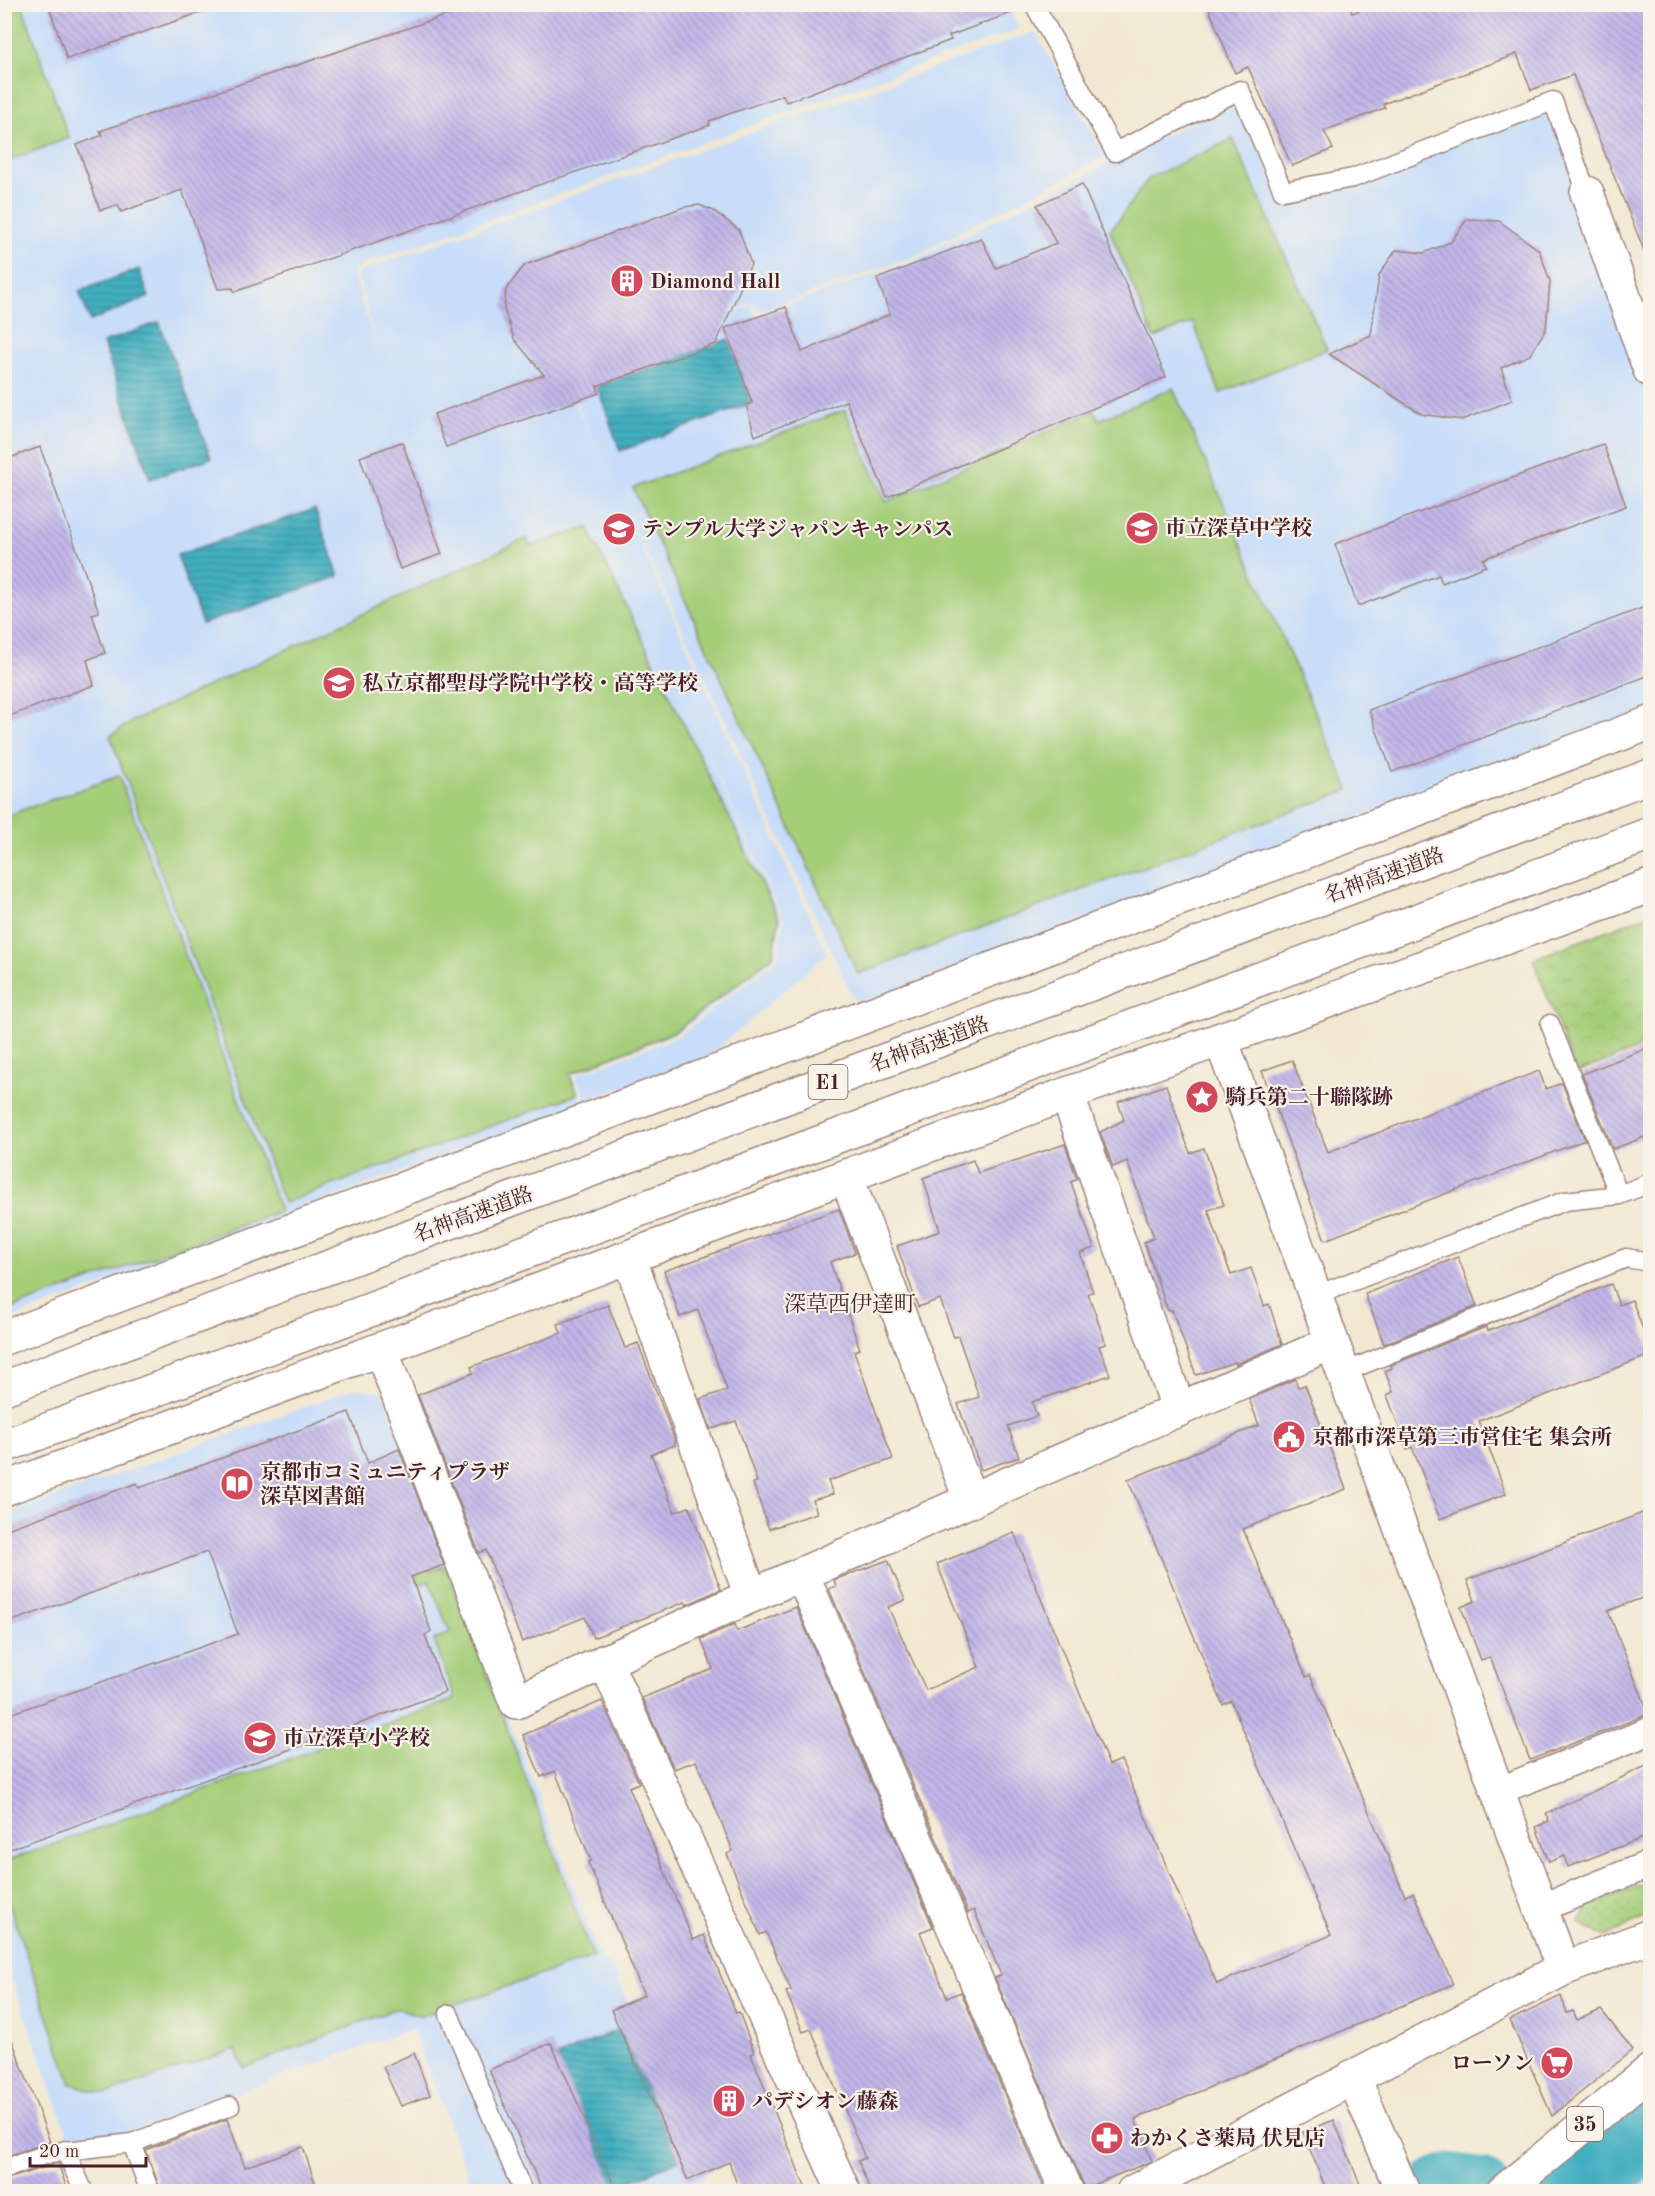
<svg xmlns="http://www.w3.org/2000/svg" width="1655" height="2196" font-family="'Old Standard TT','Noto Serif JP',serif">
  <defs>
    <pattern id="grass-dots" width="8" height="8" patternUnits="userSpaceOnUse" patternTransform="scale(1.5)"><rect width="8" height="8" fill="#a5ce79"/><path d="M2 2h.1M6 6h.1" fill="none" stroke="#90b069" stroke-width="1.8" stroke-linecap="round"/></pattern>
    <pattern id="park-crowns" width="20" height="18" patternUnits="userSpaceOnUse" patternTransform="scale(1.5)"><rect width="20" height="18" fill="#a5ce79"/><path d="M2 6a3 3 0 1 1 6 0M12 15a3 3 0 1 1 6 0" fill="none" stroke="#90b069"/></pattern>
    <pattern id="water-rules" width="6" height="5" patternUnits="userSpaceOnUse" patternTransform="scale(1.5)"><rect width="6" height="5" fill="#42afc0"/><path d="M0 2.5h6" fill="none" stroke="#398e9c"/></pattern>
    <pattern id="building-back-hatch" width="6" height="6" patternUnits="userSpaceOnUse" patternTransform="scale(1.5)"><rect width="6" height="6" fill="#c2b8ea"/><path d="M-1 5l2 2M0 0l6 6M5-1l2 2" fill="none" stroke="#a095be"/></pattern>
  </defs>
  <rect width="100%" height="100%" fill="#f7f3e8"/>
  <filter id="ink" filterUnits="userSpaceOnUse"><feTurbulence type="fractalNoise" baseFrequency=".0167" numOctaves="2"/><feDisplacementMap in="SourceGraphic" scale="12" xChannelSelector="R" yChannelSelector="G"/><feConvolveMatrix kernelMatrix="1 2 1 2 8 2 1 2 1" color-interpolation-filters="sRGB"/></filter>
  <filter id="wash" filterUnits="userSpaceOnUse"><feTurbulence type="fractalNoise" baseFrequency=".008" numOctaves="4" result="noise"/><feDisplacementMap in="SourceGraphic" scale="24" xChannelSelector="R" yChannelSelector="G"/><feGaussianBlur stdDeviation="1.35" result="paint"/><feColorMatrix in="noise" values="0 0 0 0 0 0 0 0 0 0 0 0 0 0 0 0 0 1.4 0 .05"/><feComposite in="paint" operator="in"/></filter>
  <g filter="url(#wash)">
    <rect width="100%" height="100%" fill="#f2e8d1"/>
    <g fill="#c7ddf9">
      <path d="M5,5h1002l12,24 -667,240 30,97 -25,-94 678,-240 71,124 -194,101 -154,55 -4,-10 -193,70 42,92 -39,-92 188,-67 4,11 157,-55 322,-161 47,100 260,-86 10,4 98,283v308l-794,295 -198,-428 -33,-66 202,444 -121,104 -121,43 -9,-26 103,-39 98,-77 7,-39 -163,-356 161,356 -7,38 -98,75 -105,41 11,29 -578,218z"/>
      <path d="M354,1389l28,3 221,571 7,-1 96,215 -32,14h-200l-62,-162 -295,108 -48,1 -64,-178v-445z"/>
      <path d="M1650,2152v39h-48z"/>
    </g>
    <path fill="url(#grass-dots)" stroke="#787652" stroke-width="1.5" d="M1650,1882v32l-45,23 -26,-14 10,-18z"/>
    <path fill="url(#park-crowns)" stroke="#787652" stroke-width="1.5" d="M1650,914v130l-74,29 -43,-114z"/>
    <g fill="#a5ce79" stroke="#787652" stroke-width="1.5">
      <path d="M5,4l17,1 47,133 -64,24z"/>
      <path d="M1233,139l94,210 -107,44 -27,-71 -39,16 -44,-107 39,-53z"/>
      <path d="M1173,388l176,402 -491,184 -225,-486 212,-78 41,92 208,-91 5,9z"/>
      <path d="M588,528l191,391 -6,37 -97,75 -107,43 9,20 -294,109 -174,-467 23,-15 394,-183 3,8z"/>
      <path d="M119,776l161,435 -275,100 -1,-189 4,-2 -4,-11 1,-293z"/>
      <path d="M384,1457l46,114 16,-5 147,391 -172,59 -23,-8 -154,60 -9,-19 -129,45 -35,-10 -66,-192 -1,-30 451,-163 -21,-59 16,-8 -21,-51 -10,3 -45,-123z"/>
    </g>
    <g fill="url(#water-rules)" stroke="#466776" stroke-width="1.5">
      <path d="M139,269l10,28 -59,24 -11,-30z"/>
      <path d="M159,322l52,136 -61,21 -47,-136z"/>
      <path d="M729,339l23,64 -132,48 -23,-65z"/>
      <path d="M315,509l24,67 -137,48 -25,-69z"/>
      <path d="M619,2029l60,131 -64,28 -58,-131z"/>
    </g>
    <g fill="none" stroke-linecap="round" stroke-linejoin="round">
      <g stroke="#42afc0" stroke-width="69">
        <path d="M1441,2192l6,-4 30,4"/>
        <path d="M1575,2192l75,-58"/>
      </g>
    </g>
    <g id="blocks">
      <g fill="url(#building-back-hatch)">
        <path d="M48,4h161l1,5 -143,50z"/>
        <path d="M480,4h543l1,4 -75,28 2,4 -165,62 -3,-7 -74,26 1,4 -476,167 -1,-4 -15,1 -36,-99 -61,22 -3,-7 -18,5 -23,-65 26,-10 -3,-4z"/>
        <path d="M1207,4h142l3,9 24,-9h274v255l-2,1 -75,-185 -42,15 -14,-36 -134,50 2,4 -61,23 9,18 -41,17 -44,-99 -13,6z"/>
        <path d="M1082,184l84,193 -279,120 -41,-96 -91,35 -9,-31 6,-2 -27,-75 61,-21 16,45 88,-38 -13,-35 104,-41 15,30 60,-25 -19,-38z"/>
        <path d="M699,205l15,6 25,19 12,34 -35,80 -119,42 2,7 -153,54 -12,-33 110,-39 -30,-36 -10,-30 2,-20 19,-24 159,-58z"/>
        <path d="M1467,219l32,2 40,29 11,31 -4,48 -16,26 -29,13 11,32 -50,20 -41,-6 -92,-60 42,-19 8,-60 17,-25 28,3 27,-11z"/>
        <path d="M402,442l40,112 -42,15 -40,-112z"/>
        <path d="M1603,444l23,62 -143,53 3,7 -44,17 -3,-8 -81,31 -23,-62z"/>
        <path d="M40,447l59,165 -7,2 13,39 -18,7 7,25 -90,33v-258z"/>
        <path d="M1650,605v70l-258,97 -23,-62z"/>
        <path d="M1650,1047v88l-37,14 -31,-75z"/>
        <path d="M1292,1060l36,92 211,-81 7,18 16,-6 23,57 -260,100 -63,-169z"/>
        <path d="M1166,1085l24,68 14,-5 20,57 -16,5 23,65 20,-7 13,38 5,-2 13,40 -46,20 -1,-2 -39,13 -24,-65 -4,1 -24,-69 10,-4 -27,-77 -14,6 -13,-35 24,-12 -6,-18z"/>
        <path d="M1065,1144l12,35 -6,3 23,66 -14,5 13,39 -5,1 18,51 -7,2 11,29 -78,27 5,14 -29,10 11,31 -38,13 -23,-66 21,-7 -21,-61 -4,1 -14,-38 -22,8 -21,-61 43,-15 -17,-53 50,-18 5,13z"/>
        <path d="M839,1209l16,44 -25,9 30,87 -6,2 39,108 -65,22 5,13 -20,6 4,13 -48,16 -16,-46 4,-1 -21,-61 -25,8 -11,-30 27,-9 -29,-80 -18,7 -16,-46z"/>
        <path d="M1458,1257l19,49 -93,38 -19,-50z"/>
        <path d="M1611,1284l8,21 13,-5 18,48v7l-171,66 27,73 -66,25 -28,-72 -5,2 -20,-54 6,-3 -8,-21 7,-3 -1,-3 95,-38 2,4z"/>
        <path d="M608,1305l17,43 13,-5 37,98v4l-24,9 24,58 14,-5 32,82 -34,16 -2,-3 -92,36 -8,-21 -63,25 -36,-92 -7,3 -61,-158 55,-22 -2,-6 90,-34 -3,-9z"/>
        <path d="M1295,1379l3,8 7,-2 41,104 -103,40 63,148 4,-2 95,221 8,-3 40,91 -318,135 17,42 -67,27 -90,-210 6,-3 -27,-65 -6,3 -139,-324 7,-3 -2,-6 54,-20 17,40 -17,7 38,83 53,-23 -42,-103 77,-31 95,232 12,-5 96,224 114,-49 -100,-234 -8,4 -95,-225 131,-55 -10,-26z"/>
        <path d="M349,1412l19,51 31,-14 45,116 -33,12 20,54 -6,4 20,57 -173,64 -268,95v-135l234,-82 -31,-82 -203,72v-94l133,-47 2,5z"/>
        <path d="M1650,1510v85l-42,16 41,103 -119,46 -40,-103 -9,3 -20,-53 14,-6 -8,-21z"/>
        <path d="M796,1607l137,320 -13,5 27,66 14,-6 85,200h-175l-13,-31 7,-3 -54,-129 -8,3 -17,-40 5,-2 -25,-58 -6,3 -33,-81 6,-3 -37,-90 -22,8 -32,-71 71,-29 -12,-30 34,-15 2,7z"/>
        <path d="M602,1701l37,82 -10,4 36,86 28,67 11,-5 32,78 3,-1 15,40 -3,2 56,138h-67l-11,-30 -41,18 -77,-170 33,-15 -56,-133 3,-1 -36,-90 -14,6 -18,-42z"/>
        <path d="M1650,1764v71l-82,32 -4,-11 -15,6 -13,-35 13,-6 -3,-7z"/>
        <path d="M1561,1996l6,17 6,-2 4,9 24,-10 32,40 -81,66 -42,-96z"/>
        <path d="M8,2029l42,113 -46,15v-127z"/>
        <path d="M551,2043l66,149h-74l-54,-122z"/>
        <path d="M414,2053l16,42 -29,11 -18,-39z"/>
        <path d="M227,2119l18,48 58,-20 15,45h-157l-15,-42z"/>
        <path d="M1334,2120l29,72h-36l-24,-60z"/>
        <path d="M58,2163l10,29h-64v-12z"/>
      </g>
    </g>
  </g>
  <g filter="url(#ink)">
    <use href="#blocks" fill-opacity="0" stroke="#9e847e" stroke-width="1.5"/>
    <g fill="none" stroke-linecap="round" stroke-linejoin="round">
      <g stroke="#9e847e" stroke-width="21">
        <g id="service">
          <path d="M1034,4l81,148 125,-62 43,101 70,-13 200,-77 34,92"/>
          <path d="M1619,1195l31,-12"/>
          <path d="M1314,1296l251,-95 54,-6 -69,-171"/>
          <path d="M1342,1373l284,-115 24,4"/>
          <path d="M449,2014l74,178"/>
          <path d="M132,2143l18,49"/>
          <path d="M65,2150l19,42"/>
          <path d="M4,2169l46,-16 82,-10 98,-37"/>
        </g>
      </g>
      <g stroke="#9e847e" stroke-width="30">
        <g id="pedestrian">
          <path d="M1498,1791l152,-60"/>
          <path d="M1541,1908l109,-44"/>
        </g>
      </g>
      <g stroke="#9e847e" stroke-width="36">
        <g id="minor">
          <path d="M1587,193l63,177"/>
          <path d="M1221,1040l342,929"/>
          <path d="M1067,1094l112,316"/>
          <path d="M846,1176l125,325"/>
          <path d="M629,1257l122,339"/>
          <path d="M4,1338l1646,-615"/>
          <path d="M381,1350l135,352 235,-106 580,-253"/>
          <path d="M4,1489l1063,-395 583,-208"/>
          <path d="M802,1574l265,618"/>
          <path d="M605,1661l239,531"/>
          <path d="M1353,2076l50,116"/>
          <path d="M1133,2192l430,-223 87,-33"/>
        </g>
      </g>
      <g stroke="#9e847e" stroke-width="36">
        <path id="primary" d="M1503,2192l147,-121"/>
      </g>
      <g stroke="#9e847e" stroke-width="36">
        <g id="motorway">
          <path d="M4,1388l1646,-612"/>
          <path d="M4,1446l1646,-612"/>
        </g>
      </g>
      <use href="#service" stroke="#fff" stroke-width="18"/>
      <use href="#pedestrian" stroke="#fff" stroke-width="27"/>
      <use href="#minor" stroke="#fff" stroke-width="33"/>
      <use href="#primary" stroke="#fff" stroke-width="33"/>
      <use href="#motorway" stroke="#fff" stroke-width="33"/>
    </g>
  </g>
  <defs>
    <g id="building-disc" transform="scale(1.725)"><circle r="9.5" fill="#d1495b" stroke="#f7f3e8"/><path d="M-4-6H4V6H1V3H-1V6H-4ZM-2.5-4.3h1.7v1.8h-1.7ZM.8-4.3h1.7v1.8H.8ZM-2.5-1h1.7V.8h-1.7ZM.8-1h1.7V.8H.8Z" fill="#fff"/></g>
    <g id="school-disc" transform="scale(1.725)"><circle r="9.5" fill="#d1495b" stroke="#f7f3e8"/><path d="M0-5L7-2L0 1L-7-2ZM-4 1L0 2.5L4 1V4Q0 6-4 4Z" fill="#fff"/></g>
    <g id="university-disc" transform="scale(1.725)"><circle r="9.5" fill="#d1495b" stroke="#f7f3e8"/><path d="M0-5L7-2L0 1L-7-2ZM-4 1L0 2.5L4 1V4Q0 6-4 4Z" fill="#fff"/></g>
    <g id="sight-disc" transform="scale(1.725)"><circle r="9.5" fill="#d1495b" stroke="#f7f3e8"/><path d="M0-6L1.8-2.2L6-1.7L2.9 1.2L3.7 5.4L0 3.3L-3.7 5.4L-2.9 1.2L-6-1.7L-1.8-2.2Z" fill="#fff"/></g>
    <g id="civic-disc" transform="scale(1.725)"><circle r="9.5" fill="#d1495b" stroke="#f7f3e8"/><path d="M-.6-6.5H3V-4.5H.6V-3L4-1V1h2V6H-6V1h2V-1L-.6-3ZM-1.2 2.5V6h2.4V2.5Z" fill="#fff"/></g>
    <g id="library-disc" transform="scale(1.725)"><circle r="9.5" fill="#d1495b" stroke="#f7f3e8"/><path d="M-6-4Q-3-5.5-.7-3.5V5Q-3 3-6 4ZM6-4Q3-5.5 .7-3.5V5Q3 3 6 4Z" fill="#fff"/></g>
    <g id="supermarket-disc" transform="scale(1.725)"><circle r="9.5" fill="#d1495b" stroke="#f7f3e8"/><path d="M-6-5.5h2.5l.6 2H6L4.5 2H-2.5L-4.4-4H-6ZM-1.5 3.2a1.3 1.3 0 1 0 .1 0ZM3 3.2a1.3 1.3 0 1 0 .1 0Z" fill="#fff"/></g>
    <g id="pharmacy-disc" transform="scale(1.725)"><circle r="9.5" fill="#d1495b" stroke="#f7f3e8"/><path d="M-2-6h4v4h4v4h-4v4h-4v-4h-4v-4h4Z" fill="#fff"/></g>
  </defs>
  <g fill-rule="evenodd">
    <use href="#building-disc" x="627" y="281"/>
    <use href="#school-disc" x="1142" y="528"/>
    <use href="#university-disc" x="619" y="529"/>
    <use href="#school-disc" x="339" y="683"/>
    <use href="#sight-disc" x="1202" y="1097"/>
    <use href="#civic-disc" x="1289" y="1437"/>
    <use href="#library-disc" x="237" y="1484"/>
    <use href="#school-disc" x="260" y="1738"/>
    <use href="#supermarket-disc" x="1557" y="2063"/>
    <use href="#building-disc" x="729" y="2101"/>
    <use href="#pharmacy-disc" x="1107" y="2138"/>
  </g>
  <g text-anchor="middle" stroke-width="4.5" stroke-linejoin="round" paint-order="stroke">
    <g fill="#f7f3e8" stroke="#7e5f64" stroke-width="1.5">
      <rect x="808.5" y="1065" width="39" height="34" rx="4.5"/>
      <rect x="1567" y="2107" width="36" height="34" rx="4.5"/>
    </g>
    <g font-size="20" font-weight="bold" fill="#4a1f2b">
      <text x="828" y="1089">E1</text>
      <text x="1585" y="2131">35</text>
    </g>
    <g font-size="21" font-weight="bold" fill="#4a1f2b" stroke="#f7f3e8" text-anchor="start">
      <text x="650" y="288">Diamond Hall</text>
      <text x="1165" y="535">市立深草中学校</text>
      <text x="642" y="536">テンプル大学ジャパンキャンパス</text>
      <text x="362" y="690">私立京都聖母学院中学校・高等学校</text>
      <text x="1225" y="1104">騎兵第二十聯隊跡</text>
      <text x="1312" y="1444">京都市深草第三市営住宅 集会所</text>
      <text x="260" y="1479">京都市コミュニティプラザ<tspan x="260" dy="24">深草図書館</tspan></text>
      <text x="283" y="1745">市立深草小学校</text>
      <text x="1534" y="2070" text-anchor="end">ローソン</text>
      <text x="752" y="2108">パデシオン藤森</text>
      <text x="1130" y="2145">わかくさ薬局 伏見店</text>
    </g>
    <g font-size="21" fill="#4a1f2b" stroke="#f7f3e8">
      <text transform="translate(1384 875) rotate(-20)" y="7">名神高速道路</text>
      <text transform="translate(929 1044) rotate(-20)" y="7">名神高速道路</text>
      <text transform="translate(473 1214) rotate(-20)" y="7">名神高速道路</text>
    </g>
    <g font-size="22" fill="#4a1f2b" stroke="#f7f3e8">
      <text x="850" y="1311">深草西伊達町</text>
    </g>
  </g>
  <rect width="1655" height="2196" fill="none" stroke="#f7f3e8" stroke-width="24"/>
  <path d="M30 2157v9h116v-9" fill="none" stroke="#4a1f2b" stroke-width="3"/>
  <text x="39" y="2157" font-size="18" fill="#4a1f2b" stroke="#f7f3e8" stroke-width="4.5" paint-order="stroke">20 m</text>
</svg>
